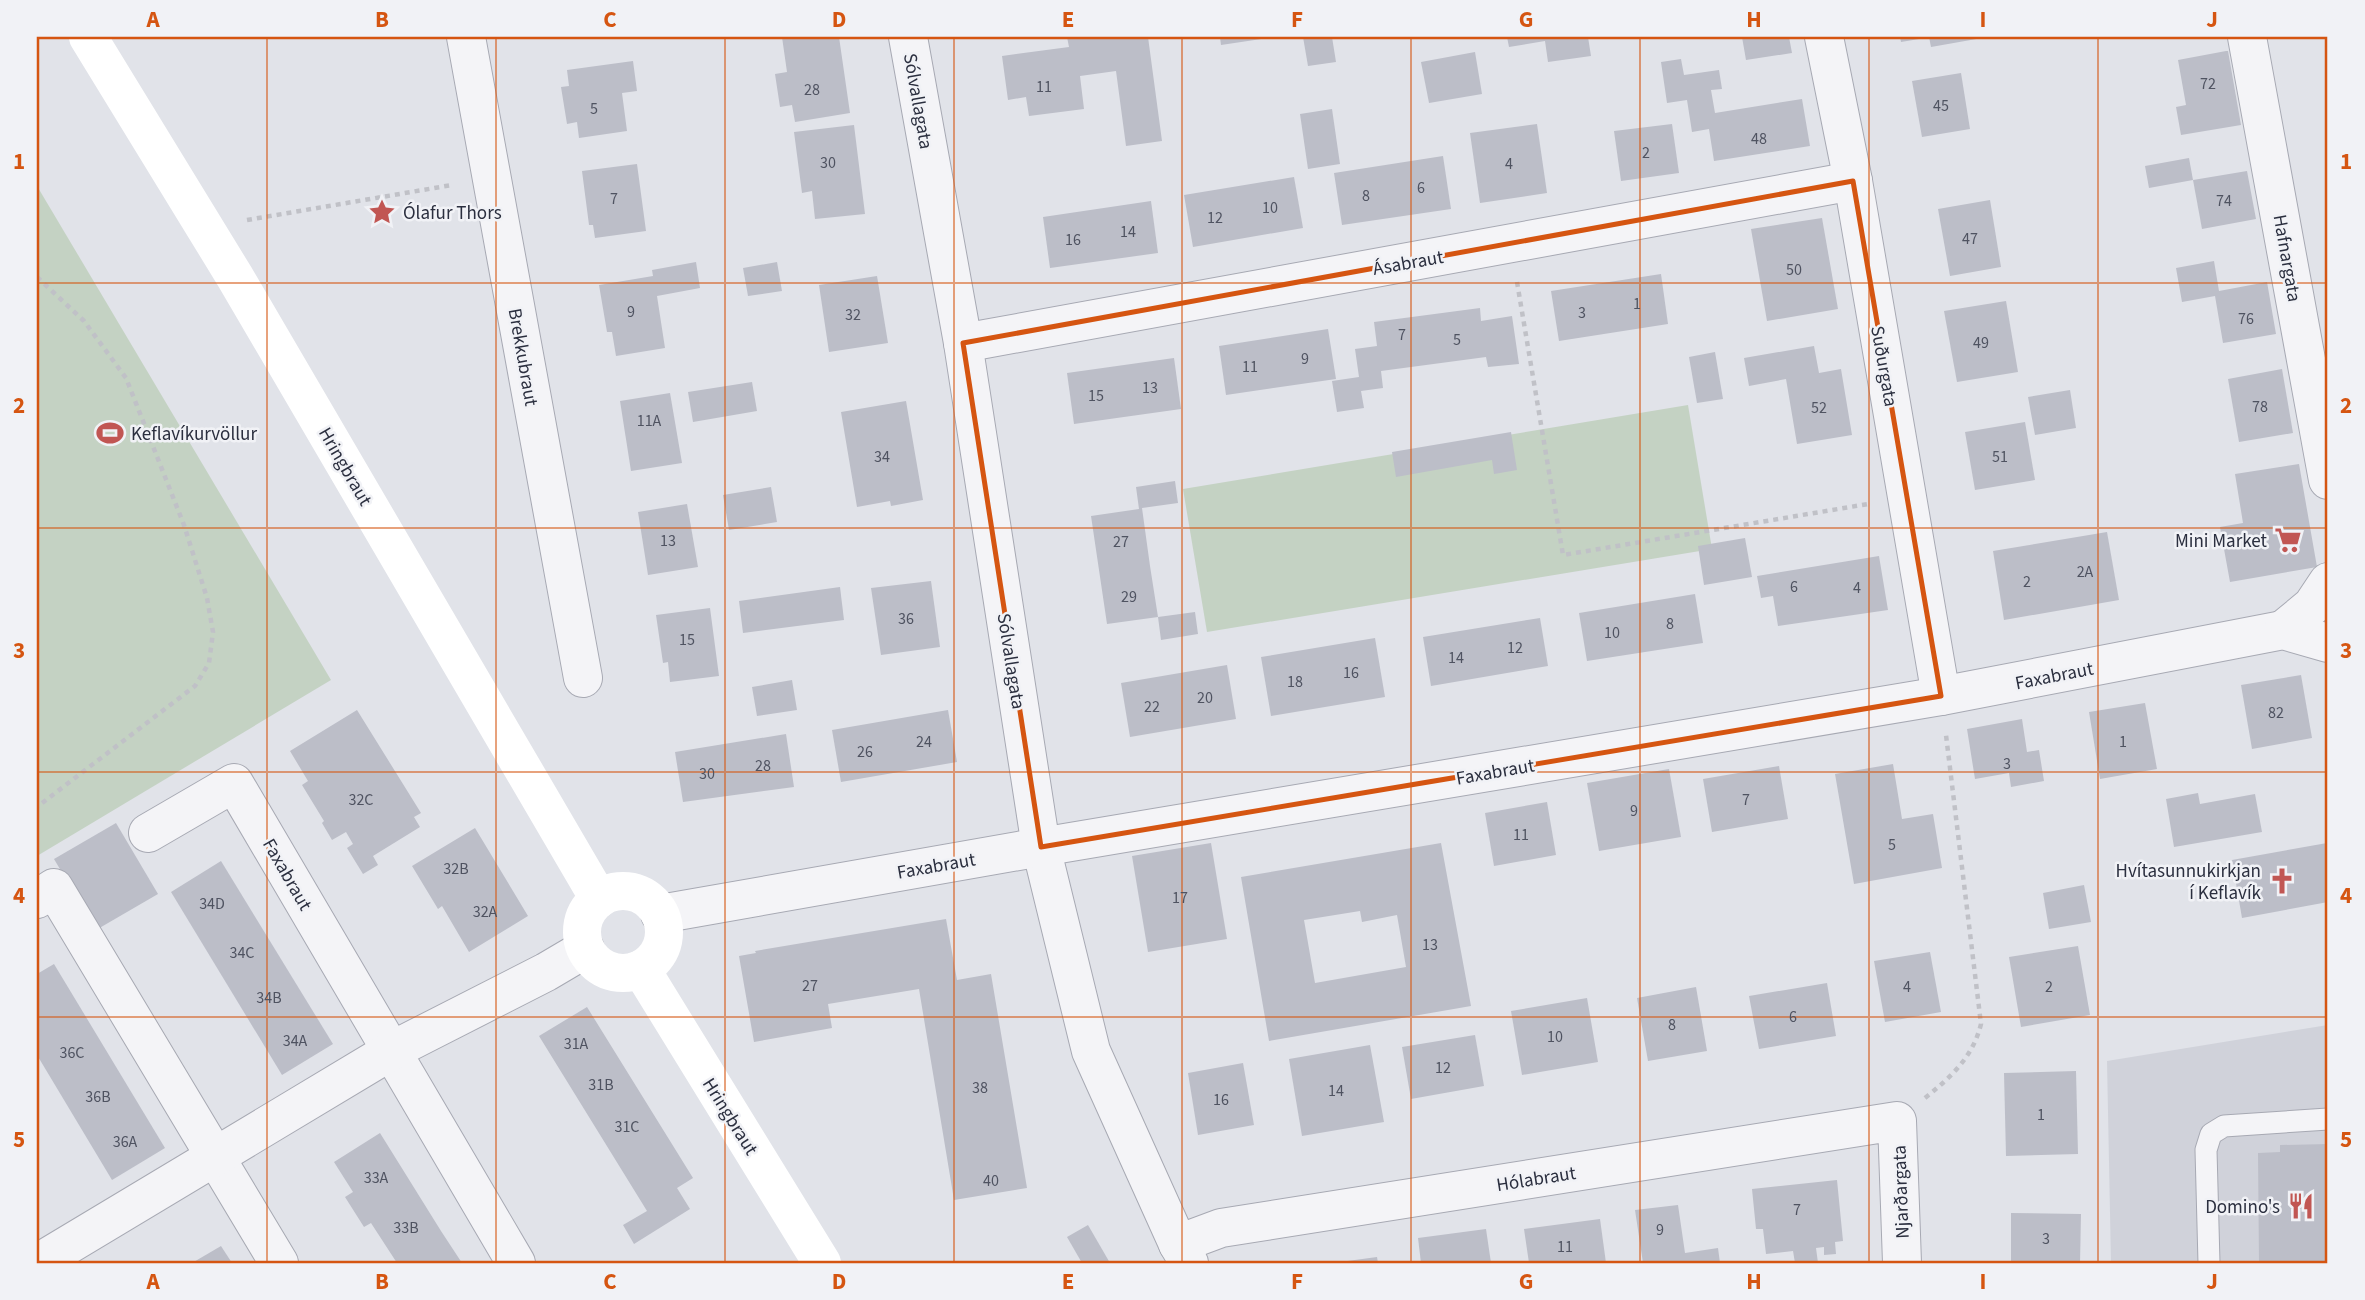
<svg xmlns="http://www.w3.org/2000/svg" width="2365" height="1300" font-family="'Source Sans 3',sans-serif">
  <rect width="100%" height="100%" fill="#e1e3e9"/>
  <path fill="#d0d2da" d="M2328,1025v238h-217l-4,-202z"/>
  <g fill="#c4d2c3">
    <path d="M37,186l294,494 -294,176z"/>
    <path d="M1688,405l24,144 -505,83 -24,-143z"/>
  </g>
  <g fill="#bcbec8" fill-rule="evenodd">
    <path d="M782,37h57l11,76 -55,9 -3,-17 -12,2 -5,-33 12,-2z"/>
    <path d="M1067,37h81l14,104 -36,5 -10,-75 -36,5 4,33 -55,7 -3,-19 -18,3 -6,-44 67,-9z"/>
    <path d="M1220,37h48v1l-47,7z"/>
    <path d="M1303,37h29l4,25 -28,4z"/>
    <path d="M1507,37h81l3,19 -43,6 -3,-21 -36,6z"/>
    <path d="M1742,37h47l3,16 -46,7z"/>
    <path d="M1900,37h25v1l-24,4z"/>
    <path d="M1929,37h53v1l-51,9z"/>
    <path d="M2226,51h2l13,74 -60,10 -5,-28 10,-2 -8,-45z"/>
    <path d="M1475,52l7,42 -53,9 -8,-41z"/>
    <path d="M1681,59l3,16 35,-5 3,19 -11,1 4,23 87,-14 8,47 -96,15 -5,-32 -17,3 -5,-32 -20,3 -6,-41z"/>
    <path d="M633,61l4,30 -15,2 5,38 -48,7 -2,-16 -10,2 -6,-37 8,-1 -2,-16z"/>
    <path d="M1961,73l9,56 -48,8 -10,-56z"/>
    <path d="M1332,109l8,55 -32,5 -8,-55z"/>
    <path d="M1537,124l10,69 -67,10 -10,-70z"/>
    <path d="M1672,124l7,49 -58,8 -7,-50z"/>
    <path d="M854,125l11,89 -50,5 -3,-28 -10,2 -8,-61z"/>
    <path d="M1443,156l8,53 -109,16 -8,-52z"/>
    <path d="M2189,158l4,22 -44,8 -4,-22z"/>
    <path d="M637,164l9,67 -51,7 -2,-13h-4l-7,-54z"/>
    <path d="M2247,171l9,48 -54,10 -9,-49z"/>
    <path d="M1294,177l9,51 -110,19 -9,-52z"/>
    <path d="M1990,200l11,67 -51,9 -12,-67z"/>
    <path d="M1151,201l7,52 -108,15 -7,-51z"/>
    <path d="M1822,218l16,91 -71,12 -16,-92z"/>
    <path d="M2214,261l5,30 48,-9 9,52 -53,9 -8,-47 -33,6 -6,-34z"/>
    <path d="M696,262l4,26 -43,8 8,52 -49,8 -4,-24h-5l-8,-47 54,-9 -1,-6z"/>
    <path d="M777,262l5,29 -34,5 -5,-28z"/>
    <path d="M1661,274l7,50 -109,17 -8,-50z"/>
    <path d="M877,276l11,67 -59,9 -10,-67z"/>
    <path d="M2006,301l12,71 -61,10 -13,-71z"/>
    <path d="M1480,308l1,13 31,-5 7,48 -31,3 -2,-10 -105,14 2,17 -22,3 3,17 -27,4 -5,-31 27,-4 -4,-28 22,-3 -3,-24z"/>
    <path d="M1328,329l8,50 -110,16 -7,-49z"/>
    <path d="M1814,346l5,27 22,-4 11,66 -55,9 -11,-65 -37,7 -5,-28z"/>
    <path d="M1715,352l8,47 -26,4 -8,-46z"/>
    <path d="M1174,358l7,51 -107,15 -7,-51z"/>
    <path d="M2282,369l11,64 -54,9 -11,-63z"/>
    <path d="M752,382l5,29 -64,11 -5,-30z"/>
    <path d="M2070,390l6,38 -41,7 -7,-38z"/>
    <path d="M670,393l12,70 -51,8 -11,-70z"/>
    <path d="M906,401l17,99 -32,6 -1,-5 -33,6 -16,-95z"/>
    <path d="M2025,422l10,58 -60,10 -10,-58z"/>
    <path d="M1511,432l6,38 -23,4 -2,-14 -96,17 -4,-25z"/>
    <path d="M2299,464l18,103 -87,15 -10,-55 23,-4 -8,-49z"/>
    <path d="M1175,481l3,22 -36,5 8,58 8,51 37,-5 3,22 -37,6 -3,-23 -51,7 -16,-108 48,-7 -3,-22z"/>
    <path d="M771,487l6,35 -48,8 -6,-35z"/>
    <path d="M687,504l11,63 -50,8 -10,-63z"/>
    <path d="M2107,532l12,68 -115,20 -11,-69z"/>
    <path d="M1745,538l7,39 -48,8 -6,-39z"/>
    <path d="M1879,556l9,54 -110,16 -5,-30 -12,2 -4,-22z"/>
    <path d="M931,581l9,66 -59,8 -10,-67z"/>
    <path d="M840,587l4,33 -101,13 -4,-32z"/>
    <path d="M1695,594l8,49 -116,18 -8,-48z"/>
    <path d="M710,608l9,68 -49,6 -2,-20 -5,1 -7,-48z"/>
    <path d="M1540,618l8,48 -117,20 -8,-49z"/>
    <path d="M1375,638l10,59 -114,19 -10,-59z"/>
    <path d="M1227,665l9,54 -106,18 -9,-54z"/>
    <path d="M2301,675l11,63 -60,11 -11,-64z"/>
    <path d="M792,680l5,30 -40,6 -5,-29z"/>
    <path d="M2145,703l12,66 -57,10 -11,-67z"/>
    <path d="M357,710l64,103 -7,4 6,10 -47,29 5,9 -15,9 -16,-26 6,-4 -7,-12 -14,8 -10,-17 2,-2 -22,-36 6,-4 -18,-30z"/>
    <path d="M948,710l9,52 -116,20 -9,-52z"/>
    <path d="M2022,719l5,33 12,-2 5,31 -33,6 -2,-14 -34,6 -8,-50z"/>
    <path d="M786,734l8,53 -111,15 -8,-50z"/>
    <path d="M1893,764l9,55 31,-5 9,54 -88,16 -19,-110z"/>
    <path d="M1779,766l9,53 -76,13 -9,-53z"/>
    <path d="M1669,769l12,68 -82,14 -12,-68z"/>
    <path d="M2198,793l2,11 55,-10 7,38 -88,15 -8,-48z"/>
    <path d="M1547,802l9,53 -62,11 -9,-53z"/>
    <path d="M116,823l42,71 -62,36 -42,-71z"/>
    <path d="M475,828l53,88 -59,36 -27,-46 -4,3 -26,-43z"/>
    <path d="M1211,843l16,96 -79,13 -16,-96z"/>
    <path d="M1441,843l30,163 -202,35 -28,-164zM1360,911l2,11 35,-7 9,52 -91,16 -11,-63z"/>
    <path d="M2327,843l1,59 -86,16 -10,-58z"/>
    <path d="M221,861l112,183 -51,31 -111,-183z"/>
    <path d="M2084,885l7,37 -42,7 -6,-36z"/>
    <path d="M946,919l11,61 34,-6 36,214 -73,12 -35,-211 -91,15 4,24 -78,14 -15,-86 17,-3 -1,-2z"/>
    <path d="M2078,946l12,69 -69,12 -12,-70z"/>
    <path d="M1930,952l11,60 -56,10 -11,-61z"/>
    <path d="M54,964l111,184 -53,32 -75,-125v-81z"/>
    <path d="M1827,983l9,53 -77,13 -10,-53z"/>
    <path d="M1696,987l11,64 -59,10 -11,-63z"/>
    <path d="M1587,998l11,64 -76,13 -11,-64z"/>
    <path d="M587,1007l106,171 -16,10 13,21 -56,35 -11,-19 24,-14 -108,-175z"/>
    <path d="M1475,1035l9,51 -73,13 -9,-52z"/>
    <path d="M1370,1045l14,77 -82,14 -13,-77z"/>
    <path d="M1243,1063l11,62 -56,10 -10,-62z"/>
    <path d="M2076,1071l2,83 -72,2 -2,-83z"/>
    <path d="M380,1133l61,98 21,32h-65l-26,-40 -7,4 -19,-30 8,-5 -19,-30z"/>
    <path d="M2328,1144v117l-69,2 -1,-110 22,-1v-7z"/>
    <path d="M1837,1180l6,61 -8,1 1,12 -12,1v-8l-8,1 2,15h-23l-2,-12 -27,3 -3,-25h-7l-4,-40z"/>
    <path d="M1678,1205l7,48 33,-5 2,15h-77l-8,-53z"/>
    <path d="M2011,1213l70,1 -1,49h-69z"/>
    <path d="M1600,1219l6,44h-77l-5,-34z"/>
    <path d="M1088,1225l22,38h-28l-15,-26z"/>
    <path d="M1486,1229l5,34h-70l-3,-25z"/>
    <path d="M221,1246l11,17h-40z"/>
    <path d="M1377,1257l1,6h-38v-1z"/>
  </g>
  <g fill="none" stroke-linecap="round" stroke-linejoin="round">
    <g stroke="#a7a9b3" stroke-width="23">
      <path id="service" d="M2209,1263l-3,-113 5,-16 13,-8 104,-7"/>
    </g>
    <g stroke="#a7a9b3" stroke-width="40">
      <g id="minor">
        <path d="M466,37l117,641"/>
        <path d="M908,37l55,306 78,504 50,204 87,193 11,19"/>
        <path d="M1824,37l29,144 88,515"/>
        <path d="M963,343l890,-162"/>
        <path d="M148,833l86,-50 282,480"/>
        <path d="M37,899l17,-11 225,375"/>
        <path d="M660,914l381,-67 900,-151 342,-66 45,13"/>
        <path d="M1178,1244l43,-16 676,-107 5,142"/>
        <path d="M38,1263l353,-212 155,-79 39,-23"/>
      </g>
    </g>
    <g stroke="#a7a9b3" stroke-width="40">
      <g id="tertiary">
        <path d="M2247,37l81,443"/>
        <path d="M2283,630l29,-24 16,-24"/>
      </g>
    </g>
    <g stroke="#c0c1c7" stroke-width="4.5" stroke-dasharray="5 5" stroke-linecap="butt">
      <path d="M247,220l205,-35"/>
      <path d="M37,277l47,44 42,57 58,147 23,73 6,34 -4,31 -14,23 -158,121"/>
      <path d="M1517,282l46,273 305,-51"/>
      <path d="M1925,1098c26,-21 48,-41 56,-74l-35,-289"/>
    </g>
    <use href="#service" stroke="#f4f4f7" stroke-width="21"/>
    <use href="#minor" stroke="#f4f4f7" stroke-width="38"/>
    <use href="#tertiary" stroke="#f4f4f7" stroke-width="38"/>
    <g stroke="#fff" stroke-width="38">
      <path d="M88,37l147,240 364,622"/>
      <circle cx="623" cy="932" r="41"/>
      <path d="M641,969l181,294"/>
    </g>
  </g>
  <path fill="none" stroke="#d55511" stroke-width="5" stroke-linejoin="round" d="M1853,181l88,515 -900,151 -78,-504z"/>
  <path fill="none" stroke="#d55511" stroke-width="2" stroke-opacity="0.55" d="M267,37v1226M496,37v1226M725,37v1226M954,37v1226M1182,37v1226M1411,37v1226M1640,37v1226M1869,37v1226M2098,37v1226M37,283h2291M37,528h2291M37,772h2291M37,1017h2291"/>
  <defs>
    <g id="sight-bare" transform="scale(2.1)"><path d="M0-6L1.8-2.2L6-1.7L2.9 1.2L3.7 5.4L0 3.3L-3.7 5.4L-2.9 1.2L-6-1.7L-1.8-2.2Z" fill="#c15653" stroke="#f1f2f6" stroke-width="2.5" paint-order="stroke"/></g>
    <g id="stadium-bare" transform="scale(2.1)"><path d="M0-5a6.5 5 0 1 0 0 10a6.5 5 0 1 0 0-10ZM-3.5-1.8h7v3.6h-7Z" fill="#c15653" stroke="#f1f2f6" stroke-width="2.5" paint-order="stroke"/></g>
    <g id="supermarket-bare" transform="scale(2.1)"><path d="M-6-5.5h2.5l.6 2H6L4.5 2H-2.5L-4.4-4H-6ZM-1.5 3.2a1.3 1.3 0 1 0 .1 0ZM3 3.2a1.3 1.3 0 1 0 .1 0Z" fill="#c15653" stroke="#f1f2f6" stroke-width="2.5" paint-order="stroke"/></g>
    <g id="church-bare" transform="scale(2.1)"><path d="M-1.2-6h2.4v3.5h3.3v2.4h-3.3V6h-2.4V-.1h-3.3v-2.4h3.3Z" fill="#c15653" stroke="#f1f2f6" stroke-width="2.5" paint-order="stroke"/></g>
    <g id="restaurant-bare" transform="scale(2.1)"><path d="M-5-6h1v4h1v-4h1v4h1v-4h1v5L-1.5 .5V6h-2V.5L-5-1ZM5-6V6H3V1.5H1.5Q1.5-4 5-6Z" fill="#c15653" stroke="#f1f2f6" stroke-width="2.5" paint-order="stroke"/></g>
  </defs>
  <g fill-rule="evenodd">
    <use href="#sight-bare" x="382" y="212"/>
    <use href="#stadium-bare" x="110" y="433"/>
    <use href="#supermarket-bare" x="2288" y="540"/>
    <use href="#church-bare" x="2282" y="881"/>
    <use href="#restaurant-bare" x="2301" y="1206"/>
  </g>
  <g text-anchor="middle" stroke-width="5" stroke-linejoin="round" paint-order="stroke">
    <g font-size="16" fill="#4f5361">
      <text x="2208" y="89">72</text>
      <text x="1044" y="92">11</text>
      <text x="812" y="95">28</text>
      <text x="1941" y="111">45</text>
      <text x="594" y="114">5</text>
      <text x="1759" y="144">48</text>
      <text x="1646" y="158">2</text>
      <text x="828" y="168">30</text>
      <text x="1509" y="169">4</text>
      <text x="1421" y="193">6</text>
      <text x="1366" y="201">8</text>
      <text x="614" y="204">7</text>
      <text x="2224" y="206">74</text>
      <text x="1270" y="213">10</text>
      <text x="1215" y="223">12</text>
      <text x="1128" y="237">14</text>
      <text x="1970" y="244">47</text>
      <text x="1073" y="245">16</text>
      <text x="1794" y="275">50</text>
      <text x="1637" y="309">1</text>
      <text x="631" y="317">9</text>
      <text x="1582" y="318">3</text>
      <text x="853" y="320">32</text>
      <text x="2246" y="324">76</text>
      <text x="1402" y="340">7</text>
      <text x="1457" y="345">5</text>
      <text x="1981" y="348">49</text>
      <text x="1305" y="364">9</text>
      <text x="1250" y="372">11</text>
      <text x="1150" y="393">13</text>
      <text x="1096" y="401">15</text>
      <text x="2260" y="412">78</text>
      <text x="1819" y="413">52</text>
      <text x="649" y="426">11A</text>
      <text x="882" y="462">34</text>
      <text x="2000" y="462">51</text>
      <text x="668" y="546">13</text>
      <text x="1121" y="547">27</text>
      <text x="2085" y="577">2A</text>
      <text x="2027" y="587">2</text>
      <text x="1794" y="592">6</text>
      <text x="1857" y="593">4</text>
      <text x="1129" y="602">29</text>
      <text x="906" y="624">36</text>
      <text x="1670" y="629">8</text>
      <text x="1612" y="638">10</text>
      <text x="687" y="645">15</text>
      <text x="1515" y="653">12</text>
      <text x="1456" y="663">14</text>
      <text x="1351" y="678">16</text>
      <text x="1295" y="687">18</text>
      <text x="1205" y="703">20</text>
      <text x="1152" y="712">22</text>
      <text x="2276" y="718">82</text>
      <text x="924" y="747">24</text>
      <text x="2123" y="747">1</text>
      <text x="865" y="757">26</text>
      <text x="2007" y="769">3</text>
      <text x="763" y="771">28</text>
      <text x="707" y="779">30</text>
      <text x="361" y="805">32C</text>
      <text x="1746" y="805">7</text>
      <text x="1634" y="816">9</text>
      <text x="1521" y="840">11</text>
      <text x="1892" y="850">5</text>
      <text x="456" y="874">32B</text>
      <text x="1180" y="903">17</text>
      <text x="212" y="909">34D</text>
      <text x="485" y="917">32A</text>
      <text x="1430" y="950">13</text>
      <text x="242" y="958">34C</text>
      <text x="810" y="991">27</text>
      <text x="1907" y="992">4</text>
      <text x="2049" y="992">2</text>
      <text x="269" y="1003">34B</text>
      <text x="1793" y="1022">6</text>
      <text x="1672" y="1030">8</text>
      <text x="1555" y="1042">10</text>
      <text x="295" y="1046">34A</text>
      <text x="576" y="1049">31A</text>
      <text x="72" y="1058">36C</text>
      <text x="1443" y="1073">12</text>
      <text x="601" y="1090">31B</text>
      <text x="980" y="1093">38</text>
      <text x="1336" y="1096">14</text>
      <text x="98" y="1102">36B</text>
      <text x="1221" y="1105">16</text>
      <text x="2041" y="1120">1</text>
      <text x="627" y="1132">31C</text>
      <text x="125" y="1147">36A</text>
      <text x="376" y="1183">33A</text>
      <text x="991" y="1186">40</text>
      <text x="1797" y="1215">7</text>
      <text x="406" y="1233">33B</text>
      <text x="1660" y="1235">9</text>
      <text x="2046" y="1244">3</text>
      <text x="1565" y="1252">11</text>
    </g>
    <g font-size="19" fill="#2b2f3f" stroke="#f1f2f6">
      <text transform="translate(919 101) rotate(80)" y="7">Sólvallagata</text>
      <text transform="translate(2288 258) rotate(80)" y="7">Hafnargata</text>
      <text transform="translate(1408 262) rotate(-10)" y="7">Ásabraut</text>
      <text transform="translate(524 357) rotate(80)" y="7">Brekkubraut</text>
      <text transform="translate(1885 366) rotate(80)" y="7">Suðurgata</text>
      <text transform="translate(346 466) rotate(60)" y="7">Hringbraut</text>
      <text transform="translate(1012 661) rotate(81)" y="7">Sólvallagata</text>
      <text transform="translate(2054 675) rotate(-11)" y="7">Faxabraut</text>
      <text transform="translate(1495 771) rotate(-10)" y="7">Faxabraut</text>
      <text transform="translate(936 865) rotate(-10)" y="7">Faxabraut</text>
      <text transform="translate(288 874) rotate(60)" y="7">Faxabraut</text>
      <text transform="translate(731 1116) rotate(58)" y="7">Hringbraut</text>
      <text transform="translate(1536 1178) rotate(-9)" y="7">Hólabraut</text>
      <text transform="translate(1900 1192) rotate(-92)" y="7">Njarðargata</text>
    </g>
    <g font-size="19" fill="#2b2f3f" stroke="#f1f2f6" text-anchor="end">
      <text x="403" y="219" text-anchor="start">Ólafur Thors</text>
      <text x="131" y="440" text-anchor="start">Keflavíkurvöllur</text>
      <text x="2267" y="547">Mini Market</text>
      <text x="2261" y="877">Hvítasunnukirkjan<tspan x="2261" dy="22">í Keflavík</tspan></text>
      <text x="2280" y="1213">Domino's</text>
    </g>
  </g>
  <rect width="2365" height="1300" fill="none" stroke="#f1f2f6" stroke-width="77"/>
  <rect x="38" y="38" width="2288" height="1224" fill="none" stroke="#d55511" stroke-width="2.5"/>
  <g font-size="23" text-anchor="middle" font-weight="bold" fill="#d55511">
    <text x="153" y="27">A</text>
    <text x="382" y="27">B</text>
    <text x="610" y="27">C</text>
    <text x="839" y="27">D</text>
    <text x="1068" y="27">E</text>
    <text x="1297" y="27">F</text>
    <text x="1526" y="27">G</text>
    <text x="1754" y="27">H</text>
    <text x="1983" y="27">I</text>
    <text x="2212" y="27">J</text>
    <text x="19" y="169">1</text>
    <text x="2346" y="169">1</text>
    <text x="19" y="413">2</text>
    <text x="2346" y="413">2</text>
    <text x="19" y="658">3</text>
    <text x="2346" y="658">3</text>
    <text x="19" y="903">4</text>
    <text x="2346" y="903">4</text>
    <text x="19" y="1147">5</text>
    <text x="2346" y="1147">5</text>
    <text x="153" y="1289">A</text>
    <text x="382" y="1289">B</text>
    <text x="610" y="1289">C</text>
    <text x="839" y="1289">D</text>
    <text x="1068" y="1289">E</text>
    <text x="1297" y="1289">F</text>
    <text x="1526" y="1289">G</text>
    <text x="1754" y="1289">H</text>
    <text x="1983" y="1289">I</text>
    <text x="2212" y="1289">J</text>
  </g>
</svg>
